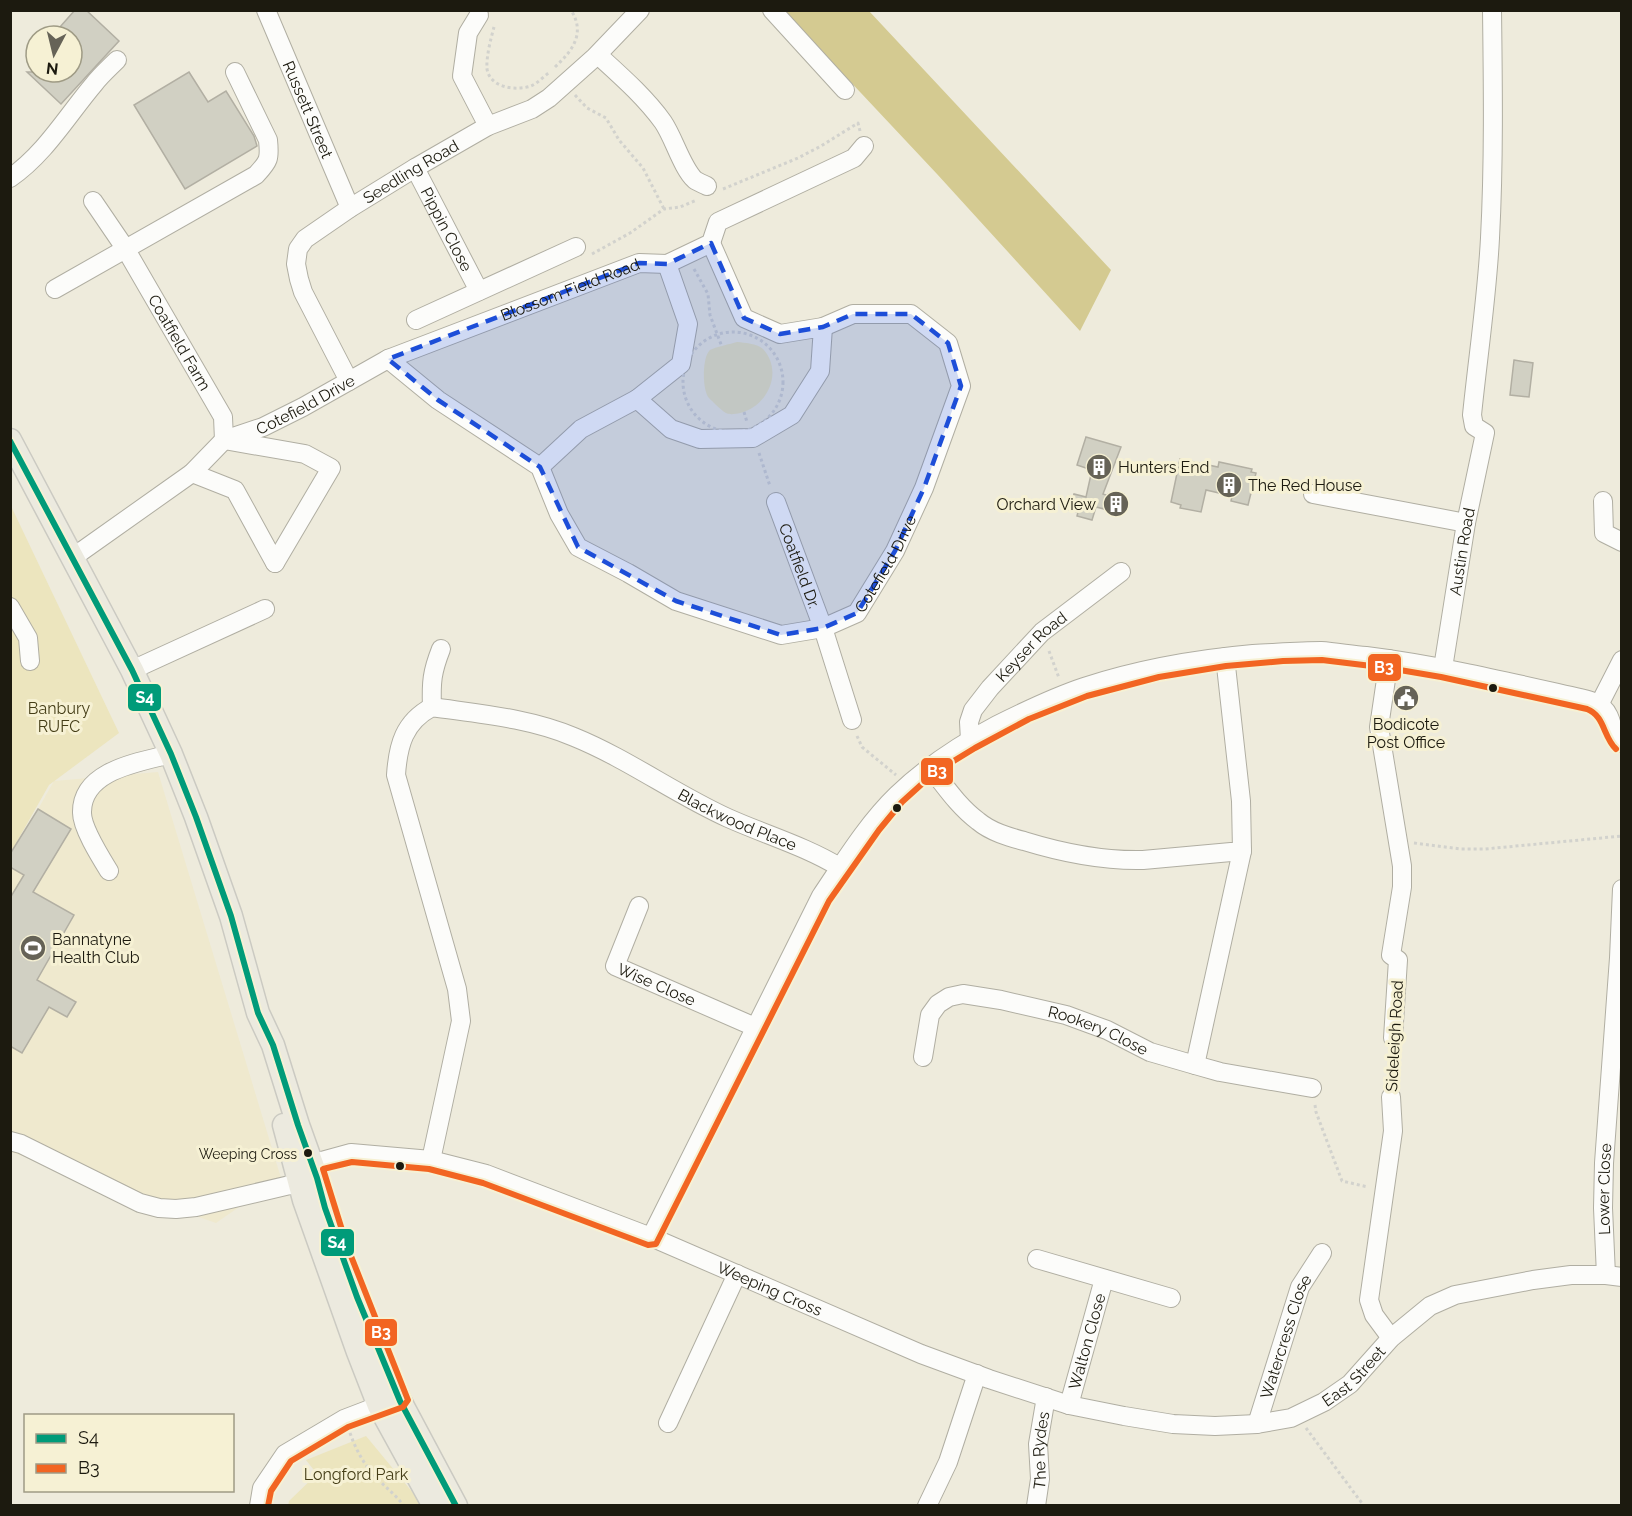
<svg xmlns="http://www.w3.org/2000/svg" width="1632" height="1516" font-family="Raleway,sans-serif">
  <rect width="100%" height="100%" fill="#eeebdc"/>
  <path fill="#efe9ce" d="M158,772l123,406 -65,45 -205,-71v-295l43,-76z"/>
  <g fill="#ece5be">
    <path d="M737,342c8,1 19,1 26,7 21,23 4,58 -23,64 -5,1 -10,2 -14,0 -5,-3 -13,-11 -17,-15 -7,-8 -7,-41 1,-48 5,-3 21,-6 27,-8z"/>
    <path d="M11,506l108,227 -70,52 -38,67z"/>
    <path d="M366,1436l57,69 -135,1 1,-5 28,-27 -11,-14z"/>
  </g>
  <path fill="#d4ca91" d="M784,11h85l242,259 -31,61 -143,-157z"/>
  <g fill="#d1d0c3" stroke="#b2afa3" stroke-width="1.5">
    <path d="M75,10h11l33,31 -58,63 -34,-32h45v-36h-20z"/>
    <path d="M189,72l19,30 18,-11 28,45 3,10 -72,43 -51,-84z"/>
    <path d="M1514,360l19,3 -4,34 -19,-2z"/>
    <path d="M1086,437l35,10 -18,47 9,3 -4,13 -12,-3 -4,13 -15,-4 1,-4 -9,-2 5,-16 12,3 6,-27 -15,-5z"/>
    <path d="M1180,459l38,8 1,-5 33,7 -1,3 5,1 -8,32 -17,-4 1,-5 -26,-6 -5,22 -21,-4 1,-3 -10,-3z"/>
    <path d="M38,809l33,20 -38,63 41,23 -37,65 39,22 -9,15 -18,-10 -27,46 -12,-7v-148l14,-23 -14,-8v-13z"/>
  </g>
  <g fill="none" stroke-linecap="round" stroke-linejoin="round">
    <g stroke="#b0aea2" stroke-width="20">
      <g id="minor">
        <path id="s1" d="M266,10l84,198"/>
        <path d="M772,10l73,80"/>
        <path d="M479,15l-11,18 -6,43 26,50"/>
        <path d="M598,55c23,21 47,42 65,67 11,16 19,46 32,58 3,2 8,4 12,6"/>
        <path id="s2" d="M415,168l64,123"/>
        <path d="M10,178c35,-24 57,-62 84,-94 7,-9 15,-16 23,-24"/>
        <path id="s3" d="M93,201l32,47 98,169 1,23 81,14 26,14 -56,95"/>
        <path d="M667,264l21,60 -7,40 -44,35 34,30 29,10 53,-1 39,-23 28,-44 3,-44 -43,7 -36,-16 -33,-75"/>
        <path d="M55,289l201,-114c13,-14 14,-16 12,-35l-33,-68"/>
        <path d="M416,320l160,-73"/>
        <path id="s4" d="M388,359l251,-96 28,1 44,-21 7,-21 136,-64 10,-12"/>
        <path id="s5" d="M349,381l-46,-89 -4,-13 -3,-15 2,-15 7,-10 45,-31 65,-40 73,-42 44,-17 17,-11 46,-41 45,-47"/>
        <path d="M540,467l41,-38 56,-30"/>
        <path d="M192,473l43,17 40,73"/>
        <path d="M1313,494l153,29"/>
        <path d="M1603,501l1,32 18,9"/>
        <path id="s6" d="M776,502l47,126 29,92"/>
        <path id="s7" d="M72,558l120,-85 32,-33 39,-13 40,-20 85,-48 50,41 102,67 19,47 19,33 50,26 48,28 105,34 42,-7 34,-15 38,-62 29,-63 37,-102 -13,-43 -37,-29h-58l-30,13"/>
        <path d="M10,607l18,31 2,23"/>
        <path d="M1389,659l-10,68 23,139v21l-11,68 7,5 -5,78"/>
        <path id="s8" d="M1443,668l23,-145 19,-90 -11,-7 -2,-11c6,-59 15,-118 18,-177 4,-76 3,-152 2,-228"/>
        <path d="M132,670l133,-61"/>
        <path d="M1599,705l23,-45"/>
        <path d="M432,707c-1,-25 0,-35 9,-58"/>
        <path id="s9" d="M970,740l-1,-18 4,-12 17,-22 52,-56 79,-60"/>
        <path d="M929,766c16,20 29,40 49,55 13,11 31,16 46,20 39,12 78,20 119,19l99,-9 -1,-50 -16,-144"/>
        <path d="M109,871c-8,-13 -27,-43 -27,-58 -1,-43 58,-51 89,-59"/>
        <path id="s10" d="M639,906l-24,60 140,61"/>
        <path id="s11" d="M923,1057l7,-42 8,-11 11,-7 14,-3 38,6 65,15 41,15 43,22 45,13 25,7 92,16"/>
        <path d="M1195,1065l47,-214"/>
        <path d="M1391,1097l2,34 -24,169 5,15 17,23"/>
        <path d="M10,1141l11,3 119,59 19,5 17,1 20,-2 115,-27"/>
        <path id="s12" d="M431,1160l30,-139 -4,-32 -61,-214c2,-30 8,-53 36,-68 48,7 97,11 142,30 54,22 101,57 154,81 38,17 77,28 113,50"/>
        <path id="s13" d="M300,1167l51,-14 80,7 55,14 165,63 270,117 68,25 80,26 55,11 49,8 42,2 42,-2 34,-6 33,-16 26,-18 41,-46 39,-32 25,-11 78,-15 38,-5h35l16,2"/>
        <path d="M651,1237l170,-341c23,-34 46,-72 76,-101 30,-29 64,-51 100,-70 28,-14 57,-28 87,-38 55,-18 113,-28 169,-33 23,-1 46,-3 68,-3 15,1 31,4 45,5 72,9 143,26 214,42 8,2 18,4 23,10 11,10 7,26 19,35"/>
        <path d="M1037,1259l134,39"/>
        <path id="s14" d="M1606,1275l-3,-67 1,-45 15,-205 3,-69"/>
        <path id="s15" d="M1069,1405l35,-126"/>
        <path d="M668,1423l69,-149"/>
        <path id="s16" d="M1257,1424l43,-137 22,-34"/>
        <path d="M259,1506l3,-18 23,-34 59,-35 47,-18"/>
        <path d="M927,1506l21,-44 29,-88"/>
        <path id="s17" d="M1036,1506l4,-27 -2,-35 8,-47"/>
      </g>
    </g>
    <g stroke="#cbcac2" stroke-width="25">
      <g id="major">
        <path d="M10,440l122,230 39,84 25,63 35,99 27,97 15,32 25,80 19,53 8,30 32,89 43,104 56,105"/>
        <path d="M284,1125l20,75 54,152 21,54 55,100"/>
      </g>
    </g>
    <g stroke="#d2d2cd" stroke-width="3" stroke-dasharray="3 3" stroke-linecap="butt">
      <path d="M494,27c-3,11 -8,30 -7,42 3,19 29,22 44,17 7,-3 13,-10 19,-14"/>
      <path d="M555,67c17,-16 31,-33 16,-57"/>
      <path d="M575,95l12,13 19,10 13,22 24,28 21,41"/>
      <path d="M723,189l75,-31 23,-12 37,-23 2,8"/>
      <path d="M592,254l38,-21 34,-24 16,-2 17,-7"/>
      <path d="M694,269l14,25 2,21 12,32"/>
      <circle cx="733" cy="382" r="50"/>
      <path d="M744,412l3,10"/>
      <path d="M759,453l11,33"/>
      <path d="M1049,651l10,27"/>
      <path d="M857,736l5,11 34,28"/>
      <path d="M1414,843l47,6h24l137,-13"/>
      <path d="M1390,1081l2,-27"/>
      <path d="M1315,1105l1,7 26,69 26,6"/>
      <path d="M1306,1428l58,78"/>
      <path d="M350,1433c6,17 14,32 27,45 9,10 19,17 27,28"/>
    </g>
    <use href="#minor" stroke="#fcfcfa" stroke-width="18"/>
    <use href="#major" stroke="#eceadf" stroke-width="22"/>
    <g stroke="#f6f1d4" stroke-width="10">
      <path id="bus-1" d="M10,441l122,229 39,84 25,63 35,99 27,97 15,32 25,80 19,53 8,30 32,89 43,104 56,105"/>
    </g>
    <g stroke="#f6f1d4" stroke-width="10">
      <path id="bus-2" d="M268,1506l3,-15 20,-30 57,-34 55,-20 5,-7 -61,-154 -24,-77 29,-7 77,7 54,14 165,62 8,-1 173,-343 50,-71 23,-28 32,-29 41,-25 54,-29 58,-23 72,-19 67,-11 57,-5 39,-1 66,8 53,9 146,32c18,7 16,28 29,40"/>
    </g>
    <use href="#bus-1" stroke="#009b79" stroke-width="6"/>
    <use href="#bus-2" stroke="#f26522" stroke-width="6"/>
  </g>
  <path fill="#1d4ed8" fill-opacity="0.2" stroke="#1d4ed8" stroke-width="4.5" stroke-dasharray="12 8" stroke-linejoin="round" d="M711,243l33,75 36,16 43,-7 30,-13h58l37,29 13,43 -37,102 -29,63 -38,62 -34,15 -42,7 -105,-34 -98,-54 -38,-80 -102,-67 -50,-41 251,-96 28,1z"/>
  <defs>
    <g id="building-disc" transform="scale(1.35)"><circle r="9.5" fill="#666357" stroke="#f6f1d4"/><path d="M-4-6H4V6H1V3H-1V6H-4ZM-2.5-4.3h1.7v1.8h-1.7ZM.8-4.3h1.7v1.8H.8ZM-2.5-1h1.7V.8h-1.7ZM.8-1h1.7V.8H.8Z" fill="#fff"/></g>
    <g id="civic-disc" transform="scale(1.35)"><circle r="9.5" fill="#666357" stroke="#f6f1d4"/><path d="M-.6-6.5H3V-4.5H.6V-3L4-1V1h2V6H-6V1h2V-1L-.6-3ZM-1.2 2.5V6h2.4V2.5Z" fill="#fff"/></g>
    <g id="stadium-disc" transform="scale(1.35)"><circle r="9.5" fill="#666357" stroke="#f6f1d4"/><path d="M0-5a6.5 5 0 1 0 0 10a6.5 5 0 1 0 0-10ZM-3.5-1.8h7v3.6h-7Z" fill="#fff"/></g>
  </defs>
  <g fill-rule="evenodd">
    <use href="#building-disc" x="1099" y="467"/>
    <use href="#building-disc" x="1229" y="485"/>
    <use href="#building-disc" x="1116" y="504"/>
    <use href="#civic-disc" x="1406" y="698"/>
    <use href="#stadium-disc" x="33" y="948"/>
  </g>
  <g fill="#1c1a0f" stroke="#f6f1d4" stroke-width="2">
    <circle cx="1493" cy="688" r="5"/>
    <circle cx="897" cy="808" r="5"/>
    <circle cx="308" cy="1153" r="5"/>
    <circle cx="400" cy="1166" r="5"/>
  </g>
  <g text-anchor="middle" stroke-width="6" stroke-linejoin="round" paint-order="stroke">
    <g font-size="14" fill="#1c1a0f" stroke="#f6f1d4" text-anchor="end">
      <text x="297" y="1159">Weeping Cross</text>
    </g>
    <g font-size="16" fill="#1c1a0f" stroke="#f6f1d4">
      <text dy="6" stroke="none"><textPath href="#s1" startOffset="108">Russett Street</textPath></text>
      <text dy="6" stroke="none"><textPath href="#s5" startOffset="282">Seedling Road</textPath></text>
      <text dy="6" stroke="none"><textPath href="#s2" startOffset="69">Pippin Close</textPath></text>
      <text dy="6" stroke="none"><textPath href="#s4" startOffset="195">Blossom Field Road</textPath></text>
      <text dy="6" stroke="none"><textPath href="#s3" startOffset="166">Coatfield Farm</textPath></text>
      <text dy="6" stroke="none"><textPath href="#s7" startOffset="282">Cotefield Drive</textPath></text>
      <text dy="6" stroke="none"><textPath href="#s8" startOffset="118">Austin Road</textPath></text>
      <text dy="6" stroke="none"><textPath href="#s7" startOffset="1011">Cotefield Drive</textPath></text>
      <text dy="6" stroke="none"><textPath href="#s6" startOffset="68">Coatfield Dr.</textPath></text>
      <text dy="6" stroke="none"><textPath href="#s9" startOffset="117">Keyser Road</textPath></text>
      <text dy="6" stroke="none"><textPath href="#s12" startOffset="807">Blackwood Place</textPath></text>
      <text dy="6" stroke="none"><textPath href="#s10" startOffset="110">Wise Close</textPath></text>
      <text dy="6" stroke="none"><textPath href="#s11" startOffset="224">Rookery Close</textPath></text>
      <text transform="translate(1394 1036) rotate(-87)" y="6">Sideleigh Road</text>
      <text dy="6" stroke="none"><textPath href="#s14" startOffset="86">Lower Close</textPath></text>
      <text dy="6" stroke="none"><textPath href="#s13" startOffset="496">Weeping Cross</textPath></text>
      <text dy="6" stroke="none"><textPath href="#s16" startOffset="92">Watercress Close</textPath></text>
      <text dy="6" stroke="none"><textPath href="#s15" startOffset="66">Walton Close</textPath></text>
      <text dy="6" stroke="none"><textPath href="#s13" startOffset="1118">East Street</textPath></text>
      <text dy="6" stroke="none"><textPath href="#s17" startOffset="56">The Rydes</textPath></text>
    </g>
    <g font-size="16" fill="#1c1a0f" stroke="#f6f1d4" text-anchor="start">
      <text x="1118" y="473">Hunters End</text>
      <text x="1248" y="491">The Red House</text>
      <text x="1096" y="510" text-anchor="end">Orchard View</text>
      <text x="1406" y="730" text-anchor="middle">Bodicote<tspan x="1406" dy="18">Post Office</tspan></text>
      <text x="52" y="945">Bannatyne<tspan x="52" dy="18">Health Club</tspan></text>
    </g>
    <g font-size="16" fill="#453e17" stroke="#f6f1d4">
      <text x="59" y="714">Banbury<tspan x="59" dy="18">RUFC</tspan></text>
      <text x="356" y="1480">Longford Park</text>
    </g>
  </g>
  <g stroke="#f6f1d4" stroke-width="2">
    <rect x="1367" y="653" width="35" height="29" rx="6" fill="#f26522"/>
    <rect x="127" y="683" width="35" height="29" rx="6" fill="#009b79"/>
    <rect x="920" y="757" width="34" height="29" rx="6" fill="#f26522"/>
    <rect x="320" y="1228" width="35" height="29" rx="6" fill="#009b79"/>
    <rect x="364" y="1318" width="34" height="29" rx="6" fill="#f26522"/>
  </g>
  <g font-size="16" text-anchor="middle" font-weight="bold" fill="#fff">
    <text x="1384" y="673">B3</text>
    <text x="145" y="703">S4</text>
    <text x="937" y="777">B3</text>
    <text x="337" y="1248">S4</text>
    <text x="381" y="1338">B3</text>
  </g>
  <rect width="1632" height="1516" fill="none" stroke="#1c1a0f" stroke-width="24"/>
  <rect x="24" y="1414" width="210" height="78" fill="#f6f1d4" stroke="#9f9b85" stroke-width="1.5"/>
  <rect x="36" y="1434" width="30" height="9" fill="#009b79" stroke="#9f9b85" stroke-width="1.5"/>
  <text x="78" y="1444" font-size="18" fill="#1c1a0f">S4</text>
  <rect x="36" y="1464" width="30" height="9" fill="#f26522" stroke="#9f9b85" stroke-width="1.5"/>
  <text x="78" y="1474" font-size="18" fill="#1c1a0f">B3</text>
  <g transform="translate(54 54) rotate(187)"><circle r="28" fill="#f6f1d4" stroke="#9f9b85" stroke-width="1.5"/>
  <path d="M0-4.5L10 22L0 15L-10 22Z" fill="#666357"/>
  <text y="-9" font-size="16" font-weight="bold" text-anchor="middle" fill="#1c1a0f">N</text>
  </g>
</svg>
